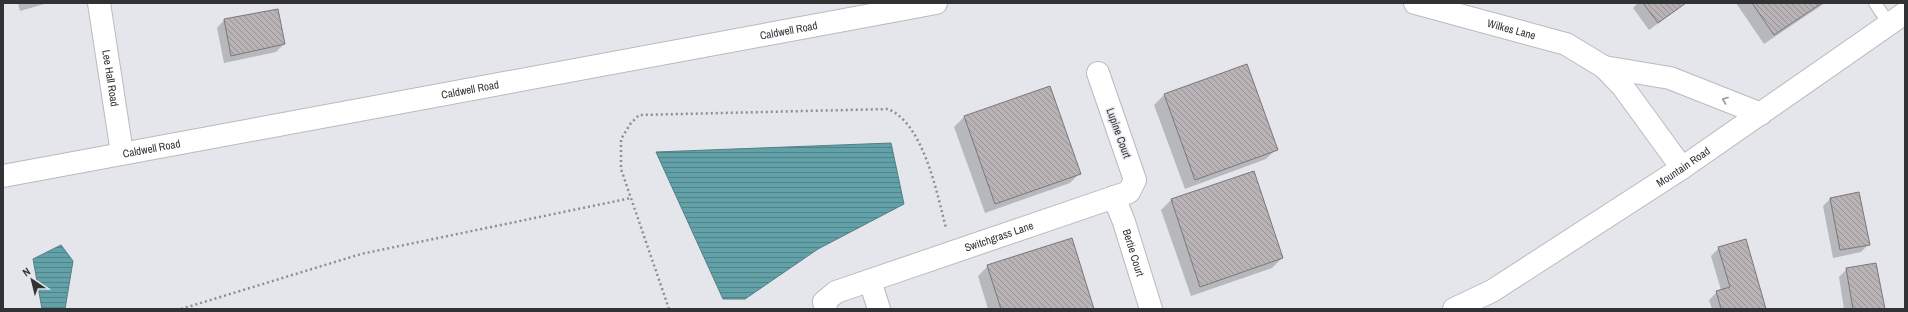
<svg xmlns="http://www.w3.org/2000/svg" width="1908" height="312" font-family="'Archivo Narrow',sans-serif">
  <defs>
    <pattern id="water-rules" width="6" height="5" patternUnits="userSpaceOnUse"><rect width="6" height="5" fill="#61a1a7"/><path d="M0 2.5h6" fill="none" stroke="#518489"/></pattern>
    <pattern id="building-back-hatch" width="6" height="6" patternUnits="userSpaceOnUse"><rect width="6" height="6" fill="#b9b3b6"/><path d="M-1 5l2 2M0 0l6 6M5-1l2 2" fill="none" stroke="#979295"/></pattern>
  </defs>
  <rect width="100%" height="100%" fill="#e4e6eb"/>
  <g fill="url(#water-rules)" stroke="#538084">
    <path d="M891,143l13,61 -86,45 -73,50h-22l-67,-147z"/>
    <path d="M61,245l12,16 -8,48h-23l-9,-50z"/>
  </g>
  <g fill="#0003">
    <path d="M18,3h30l-28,8z"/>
    <path d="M1638,3h48l-37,27 -16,-22z"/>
    <path d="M1736,3h89l-61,41z"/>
    <path d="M224,20l60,24 -8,8 -52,11 -7,-35z"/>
    <path d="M1246,65l30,84 -10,10 -81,30 -31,-84 10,-10z"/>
    <path d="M1050,87l30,86 -10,10 -85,30 -31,-86 10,-10z"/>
    <path d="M1831,198l37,47 -7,7 -28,6 -10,-52z"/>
    <path d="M1171,200l111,58 -10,10 -81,28 -30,-86z"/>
    <path d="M1719,248l46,61h-53l-3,-9 8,-8 4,-2 -10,-34z"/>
    <path d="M988,266l105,43h-105l-10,-33z"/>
    <path d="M1847,269l37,40h-40l-5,-32z"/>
  </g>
  <g fill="url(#building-back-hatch)" stroke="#7c777a">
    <path d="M1643,3h43l-28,20z"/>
    <path d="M1752,3h70l-48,32z"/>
    <path d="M278,9l7,35 -54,12 -7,-37z"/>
    <path d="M1247,64l31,86 -83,30 -31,-86z"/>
    <path d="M1050,86l31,88 -86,30 -31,-88z"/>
    <path d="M1254,171l29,87 -83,29 -29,-88z"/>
    <path d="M1859,192l11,53 -30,5 -10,-52z"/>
    <path d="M1072,238l22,71h-93l-14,-44z"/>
    <path d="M1746,239l20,70h-45l-5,-18 14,-4 -12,-40z"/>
    <path d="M1876,263l9,46h-32l-7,-41z"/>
  </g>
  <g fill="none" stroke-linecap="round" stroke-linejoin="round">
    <g stroke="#b8babf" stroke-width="14">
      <path id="service" d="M1875,3l14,21"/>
    </g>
    <g stroke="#b8babf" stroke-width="24">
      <g id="minor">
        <path id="s1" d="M99,3l23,150"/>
        <path id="s2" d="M1415,3l151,41 38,23 19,20 59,81"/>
        <path d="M1604,67l66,11 91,36"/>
        <path id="s3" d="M3,176l933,-173"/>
        <path id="s4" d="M1114,197l10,25 27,87"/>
        <path d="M870,281l9,28"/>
        <path id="s5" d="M826,309l-2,-7 12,-10 293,-100 6,-12 -37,-107"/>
      </g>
    </g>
    <g stroke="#b8babf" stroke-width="24">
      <g id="secondary">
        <path id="s6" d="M1454,309l38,-18 190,-123 223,-155"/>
      </g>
    </g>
    <g stroke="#8d8e92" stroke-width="2.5" stroke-dasharray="2 3" stroke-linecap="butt">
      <path d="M181,309l180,-55 270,-56"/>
      <path d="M669,309l-48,-140v-30l10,-16 8,-8 249,-6c36,15 49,85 58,119"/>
    </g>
    <use href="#service" stroke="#fff" stroke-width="12"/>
    <use href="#minor" stroke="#fff" stroke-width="22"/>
    <use href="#secondary" stroke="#fff" stroke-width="22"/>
  </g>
  <defs><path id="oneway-chevron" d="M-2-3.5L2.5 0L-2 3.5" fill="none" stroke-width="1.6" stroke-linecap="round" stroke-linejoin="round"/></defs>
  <use stroke="#98989a" href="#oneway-chevron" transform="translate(1725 100) rotate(-159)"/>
  <g text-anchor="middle" stroke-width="3" stroke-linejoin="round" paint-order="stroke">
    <g font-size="11" fill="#313234" stroke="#e4e6eb">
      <text dy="4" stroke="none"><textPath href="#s2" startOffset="100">Wilkes Lane</textPath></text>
      <text dy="4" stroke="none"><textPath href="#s3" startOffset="799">Caldwell Road</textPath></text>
      <text dy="4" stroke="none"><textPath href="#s1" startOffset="76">Lee Hall Road</textPath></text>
      <text dy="4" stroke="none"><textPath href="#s3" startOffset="475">Caldwell Road</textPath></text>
      <text transform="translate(1119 133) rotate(70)" y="4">Lupine Court</text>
      <text dy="4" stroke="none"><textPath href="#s3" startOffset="151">Caldwell Road</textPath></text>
      <text dy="4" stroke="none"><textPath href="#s6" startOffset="270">Mountain Road</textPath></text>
      <text dy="4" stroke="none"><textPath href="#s5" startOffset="195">Switchgrass Lane</textPath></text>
      <text dy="4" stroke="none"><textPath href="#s4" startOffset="59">Bertie Court</textPath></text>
    </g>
  </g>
  <rect width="1908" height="312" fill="none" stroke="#313234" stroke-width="8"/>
  <g transform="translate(32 280) rotate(325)" stroke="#e4e6eb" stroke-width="3" paint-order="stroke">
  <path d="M0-3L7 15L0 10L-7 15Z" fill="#313234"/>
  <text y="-6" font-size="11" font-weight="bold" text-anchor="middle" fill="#313234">N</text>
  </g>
</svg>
